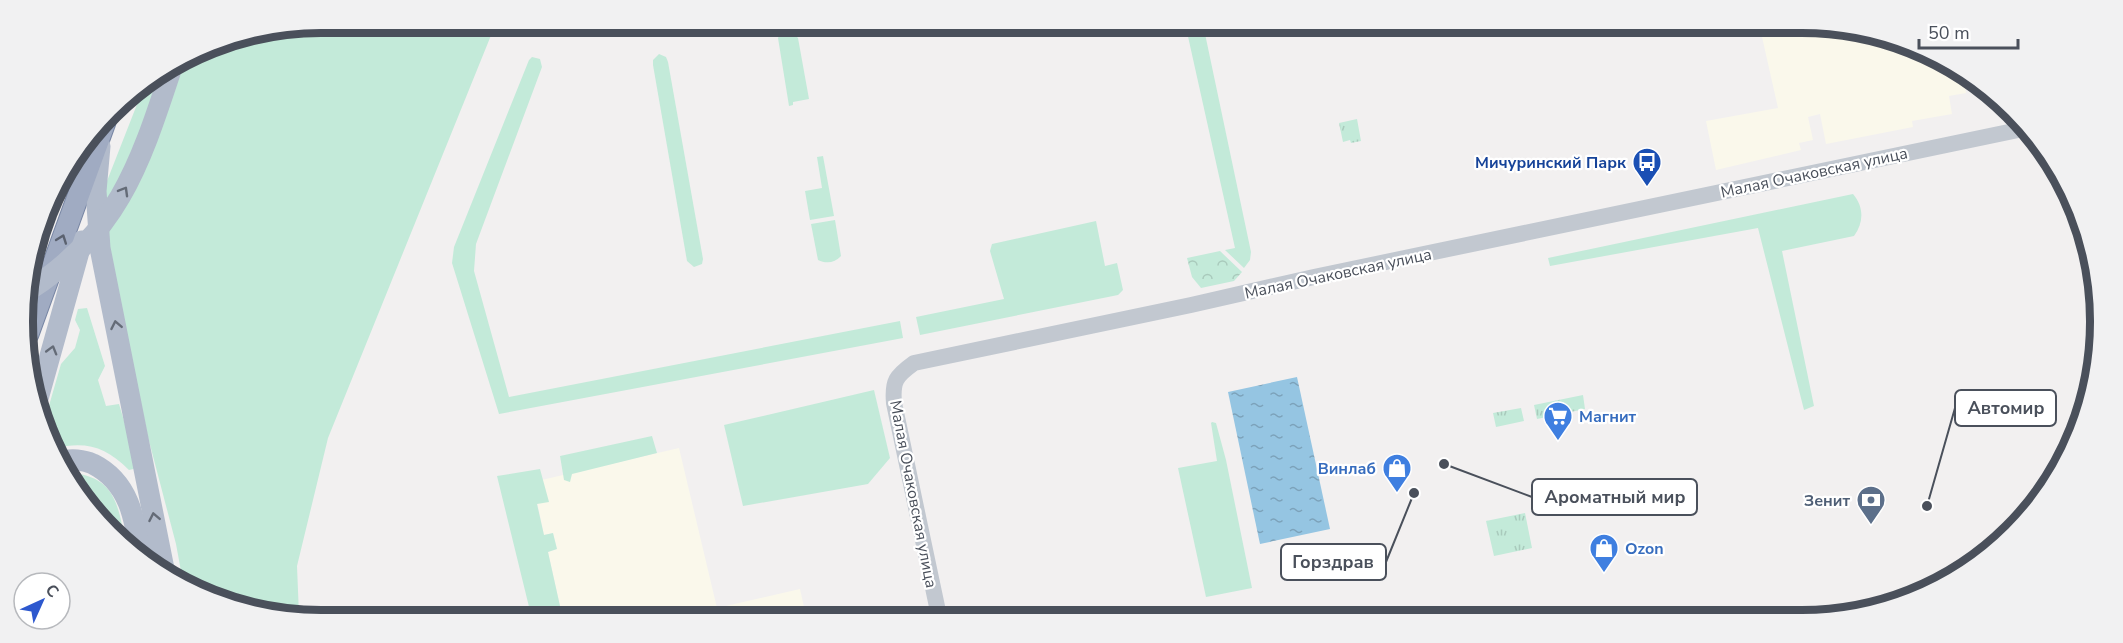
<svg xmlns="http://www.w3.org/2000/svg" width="2123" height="643" font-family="'Nunito Sans',sans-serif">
  <defs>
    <pattern id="forest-crowns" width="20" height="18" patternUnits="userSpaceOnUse" patternTransform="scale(1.5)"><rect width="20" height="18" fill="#c3ead9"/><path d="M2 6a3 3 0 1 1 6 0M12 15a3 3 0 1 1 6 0" fill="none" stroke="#a9cabc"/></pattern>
    <pattern id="park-tufts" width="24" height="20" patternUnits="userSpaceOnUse" patternTransform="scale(1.5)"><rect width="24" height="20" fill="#c3ead9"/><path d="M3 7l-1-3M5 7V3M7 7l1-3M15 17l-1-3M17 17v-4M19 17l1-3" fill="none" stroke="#a9cabc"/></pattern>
    <pattern id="water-ripples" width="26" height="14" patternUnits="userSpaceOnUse" patternTransform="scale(1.5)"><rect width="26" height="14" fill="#95c5e2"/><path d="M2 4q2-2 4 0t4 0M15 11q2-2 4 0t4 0" fill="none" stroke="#7ca2ba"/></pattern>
  </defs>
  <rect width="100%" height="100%" fill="#f2f0f0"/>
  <g fill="#faf8eb">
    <path d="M1760,28h100l102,43 4,22 -17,3 3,18 -40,7 1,6 -87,17 -6,-30 -12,3 5,23 -14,3 2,7 -85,20 -10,-49 72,-13z"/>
    <path d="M679,448l38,160 83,-19 6,27 -244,-1 -14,-63 9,-3 -4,-16 -9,2 -11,-53z"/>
  </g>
  <g fill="#c3ead9">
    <path d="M322,23h174l-168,415 -31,128 2,49h-36l-80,-33 -7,-38 -28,-107 -47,-224 6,-32 38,-97 62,-39z"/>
    <path d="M1204,29l47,223 -1,8 -6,8 -19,-18 10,-2 -48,-216z"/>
    <path d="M788,31l4,1 6,6 11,61 -16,3v3l-4,1 -11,-68 2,-4z"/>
    <path d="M659,54l7,3 2,5 35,197 -1,5 -8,3 -7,-6 -34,-196v-5z"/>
    <path d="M532,57l8,2 2,8 -66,177 -2,27 35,126 391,-76 3,17 -404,76 -47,-151 2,-16 75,-187z"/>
    <path d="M823,156l11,60 -24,4 -5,-29 17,-3 -5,-31z"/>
    <path d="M1853,194c11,13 11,28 1,42l-72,15 32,155 -10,4 -46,-182 -208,38 -2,-8z"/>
    <path d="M835,220l6,36c-6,7 -15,8 -23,4l-7,-36z"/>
    <path d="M1096,221l9,45 12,-3 6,27 -5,5 -198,40 -4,-18 88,-18 -14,-48 2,-7z"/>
    <path d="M87,308l18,58 -7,14 8,26 13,-2 19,64 -9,2c-23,-23 -42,-29 -74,-22l-11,-25 17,-59 14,-16 5,-18 -5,-10 3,-11z"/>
    <path d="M874,390l16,68 -22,26 -125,22 -19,-81z"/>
    <path d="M1212,422l4,1 10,37 26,128 -46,9 -28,-129 39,-7 -6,-38z"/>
    <path d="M652,436l5,17 -85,21 -2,8 -6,-2 -4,-24z"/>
    <path d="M540,469l9,33 -12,2 7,31 9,-2 4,16 -9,3 14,63h-31l-34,-139z"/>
    <path d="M72,473c43,4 46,32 53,67l-52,-52 -6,-14z"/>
  </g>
  <path fill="url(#forest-crowns)" d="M1220,251l22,21 -8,9 -33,7 -9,-11 -5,-19z"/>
  <g fill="url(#park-tufts)">
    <path d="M1357,119l4,22 -10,2 -1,-3 -7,2 -4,-19z"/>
    <path d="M1583,395l2,14 -48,10 -3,-14z"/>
    <path d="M1521,408l3,13 -28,6 -3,-14z"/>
    <path d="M1525,513l7,35 -38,8 -8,-35z"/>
  </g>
  <path fill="url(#water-ripples)" d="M1297,377l33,152 -70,15 -32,-152z"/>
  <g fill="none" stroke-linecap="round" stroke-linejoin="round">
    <g stroke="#7886a4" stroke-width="23">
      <path id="trunk" d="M28,334l77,-212"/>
    </g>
    <path stroke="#c2c8d0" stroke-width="16" d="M939,616l-45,-213c-2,-22 2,-27 20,-40l277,-58 123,-28 709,-148"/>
    <g stroke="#b2bbcb" stroke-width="21">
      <path d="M100,146l-4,45 4,57 65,326"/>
      <path d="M36,406l46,-165"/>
      <path d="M61,462c9,-4 23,-2 32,2 36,18 42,54 47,91"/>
    </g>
    <use href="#trunk" stroke="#a0abc2" stroke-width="21"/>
    <path stroke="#b2bbcb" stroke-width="21" d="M26,292c92,-57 114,-128 146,-225"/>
  </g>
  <defs><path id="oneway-chevron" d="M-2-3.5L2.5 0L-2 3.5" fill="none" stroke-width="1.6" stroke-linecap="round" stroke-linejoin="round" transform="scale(1.5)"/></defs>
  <g stroke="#646b77">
    <use href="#oneway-chevron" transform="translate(124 191) rotate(-60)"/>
    <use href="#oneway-chevron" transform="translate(116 325) rotate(-101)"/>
    <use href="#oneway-chevron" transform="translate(52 350) rotate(-74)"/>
    <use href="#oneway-chevron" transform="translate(154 517) rotate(-101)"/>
  </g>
  <use stroke="#5b6270" href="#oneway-chevron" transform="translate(62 239) rotate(-70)"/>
  <defs>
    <g id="bus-pin" transform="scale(1.5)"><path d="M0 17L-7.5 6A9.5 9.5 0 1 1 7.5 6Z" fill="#1a4fb4" stroke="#fff"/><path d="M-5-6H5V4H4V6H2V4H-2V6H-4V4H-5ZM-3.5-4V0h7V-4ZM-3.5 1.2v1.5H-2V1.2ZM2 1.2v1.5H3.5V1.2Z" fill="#fff"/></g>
    <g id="supermarket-pin" transform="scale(1.5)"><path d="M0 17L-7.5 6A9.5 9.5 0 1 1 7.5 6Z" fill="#3f7fe0" stroke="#fff"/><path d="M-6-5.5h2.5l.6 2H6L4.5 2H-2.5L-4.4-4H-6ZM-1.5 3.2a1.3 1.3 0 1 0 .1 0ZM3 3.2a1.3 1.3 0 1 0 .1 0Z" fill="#fff"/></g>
    <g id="shop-pin" transform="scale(1.5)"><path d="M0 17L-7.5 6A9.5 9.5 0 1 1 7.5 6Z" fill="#3f7fe0" stroke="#fff"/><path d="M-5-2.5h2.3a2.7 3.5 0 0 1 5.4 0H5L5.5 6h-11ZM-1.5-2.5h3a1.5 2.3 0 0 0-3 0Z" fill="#fff"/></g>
    <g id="bank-pin" transform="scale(1.5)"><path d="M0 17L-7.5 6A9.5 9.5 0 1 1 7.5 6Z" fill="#5c6f8a" stroke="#fff"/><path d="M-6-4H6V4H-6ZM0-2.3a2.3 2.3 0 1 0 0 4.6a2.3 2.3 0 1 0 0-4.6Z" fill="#fff"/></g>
  </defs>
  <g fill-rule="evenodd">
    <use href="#bus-pin" x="1647" y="162"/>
    <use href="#supermarket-pin" x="1558" y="416"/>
    <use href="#shop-pin" x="1397" y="468"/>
    <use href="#bank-pin" x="1871" y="500"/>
    <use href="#shop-pin" x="1604" y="548"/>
  </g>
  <g text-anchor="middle" stroke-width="4.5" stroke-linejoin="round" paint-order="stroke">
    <g font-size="16" font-weight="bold" fill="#164399" stroke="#fff" text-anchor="end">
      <text x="1626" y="168">Мичуринский Парк</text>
    </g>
    <g font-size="16" fill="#4a505b" stroke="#fff">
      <text transform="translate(1814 172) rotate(-12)" y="6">Малая Очаковская улица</text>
      <text transform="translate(1338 273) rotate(-12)" y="6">Малая Очаковская улица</text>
      <text transform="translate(914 494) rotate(79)" y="6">Малая Очаковская улица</text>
    </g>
    <g font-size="16" font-weight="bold" fill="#366cbe" stroke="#fff" text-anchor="start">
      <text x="1579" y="422">Магнит</text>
      <text x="1376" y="474" text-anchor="end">Винлаб</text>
      <text x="1625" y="554">Ozon</text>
    </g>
    <g font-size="16" font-weight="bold" fill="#4e5e75" stroke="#fff" text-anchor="end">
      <text x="1850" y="506">Зенит</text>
    </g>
  </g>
  <path d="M0 0H2123V643H0ZM321 33H1802A288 288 0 0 1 2090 321V322A288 288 0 0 1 1802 610H321A288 288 0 0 1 33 322V321A288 288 0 0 1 321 33Z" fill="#f1f1f2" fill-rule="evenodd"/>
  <path fill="none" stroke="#4a505b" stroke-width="8" d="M321 33H1802A288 288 0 0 1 2090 321V322A288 288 0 0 1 1802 610H321A288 288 0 0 1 33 322V321A288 288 0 0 1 321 33Z"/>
  <path fill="none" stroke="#4a505b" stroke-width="2" d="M1927 506L1955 408M1444 464L1532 497M1414 493L1386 562"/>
  <g fill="#4a505b" stroke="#fff" stroke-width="2">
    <circle cx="1927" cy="506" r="6"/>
    <circle cx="1444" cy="464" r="6"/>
    <circle cx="1414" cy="493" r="6"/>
  </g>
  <g fill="#fff" stroke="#4a505b" stroke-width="2">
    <rect x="1955" y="390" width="101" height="36" rx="6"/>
    <rect x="1532" y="479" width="165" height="36" rx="6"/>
    <rect x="1281" y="544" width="105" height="36" rx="6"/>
  </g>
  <g font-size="18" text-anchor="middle" font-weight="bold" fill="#4a505b">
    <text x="2006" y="414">Автомир</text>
    <text x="1615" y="503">Ароматный мир</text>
    <text x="1333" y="568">Горздрав</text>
  </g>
  <g transform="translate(42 601) rotate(45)"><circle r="28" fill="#ffffff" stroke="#b7b9bd" stroke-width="1.5"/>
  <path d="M0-4.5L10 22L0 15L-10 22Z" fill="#2d58ce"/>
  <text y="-9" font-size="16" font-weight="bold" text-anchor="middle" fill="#4a505b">С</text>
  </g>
  <path d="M1919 39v9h99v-9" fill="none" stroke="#4a505b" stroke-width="3"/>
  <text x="1928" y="39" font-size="18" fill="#4a505b" stroke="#ffffff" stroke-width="4.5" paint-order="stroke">50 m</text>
</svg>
